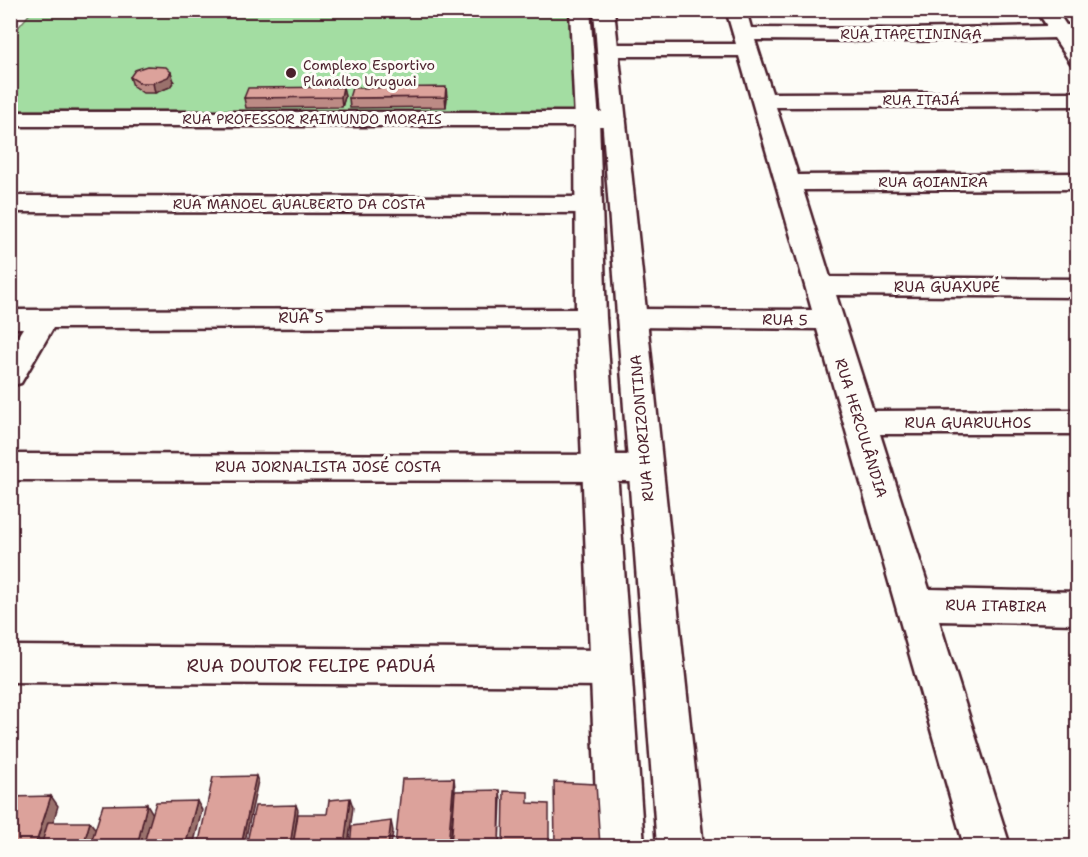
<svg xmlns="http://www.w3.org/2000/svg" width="1088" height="857" font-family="'Shantell Sans',sans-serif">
  <rect width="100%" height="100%" fill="#fdfcf7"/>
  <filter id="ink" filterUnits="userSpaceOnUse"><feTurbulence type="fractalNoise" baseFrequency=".0167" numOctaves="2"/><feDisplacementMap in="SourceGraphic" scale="12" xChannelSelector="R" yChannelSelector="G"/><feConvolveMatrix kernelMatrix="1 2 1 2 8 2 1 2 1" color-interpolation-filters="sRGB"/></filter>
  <g filter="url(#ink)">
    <path fill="#a3dda2" stroke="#767e66" stroke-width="1.5" d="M32,11h538l4,100 -563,-1v-74z"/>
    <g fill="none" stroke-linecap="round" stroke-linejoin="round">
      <g stroke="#4a1f2b" stroke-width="5">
        <g id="street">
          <path d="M726,10h20l5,18 151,1 145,-3 -6,-9 3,-4h14l8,12h12v12h-4l4,5v23l-7,-2 -17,-25 -152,3 -147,-1 17,53 306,-1v14l-302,1 22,68 280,-2v16l-275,1 27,87 248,2v18l-242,-2 37,116 205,-1v24h-198l49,155 149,3v32l-139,-3 71,225h-46l-147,-517 -185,-2 -10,-2 -5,-7 5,-7 10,-2 180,1 -73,-254h-130l-7,-2 -3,-4 3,-4 7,-2h127z"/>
          <path d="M10,112h604l8,2 4,5 -4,5 -8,2h-604z"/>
          <path d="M10,196l578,1 9,3 4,5 -4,5 -9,3 -578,-1z"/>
          <path d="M591,309l10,2 5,7 -5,7 -10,2 -538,1 -32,55 -11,3v-37l13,-21h-13v-18z"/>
          <path d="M10,454l636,1 12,4 5,9 -5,9 -12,4 -636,-1z"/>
          <path d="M10,646l601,4 14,5 6,13 -6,13 -14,5 -601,-4z"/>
        </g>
      </g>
      <g stroke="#4a1f2b" stroke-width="5">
        <g id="secondary">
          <path d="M570,10h20l9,110 7,198 38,528h-46l-22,-528 -1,-198z"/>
          <path d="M594,10h20l89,836h-46z"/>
        </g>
      </g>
      <use href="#street" fill="#fdfcf7" fill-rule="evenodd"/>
      <use href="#secondary" fill="#fdfcf7" fill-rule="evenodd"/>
    </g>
    <g fill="#bd8b85" stroke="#4a1f2b" stroke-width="1.5">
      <path d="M130,77l44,4 -4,6 -15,6h-12l-10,-7z"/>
      <path d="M343,87l2,10 -3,10 -96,1 -2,-10z"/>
      <path d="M447,97l-1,10 -96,1 -1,-10z"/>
    </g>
    <g fill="#9a716c" stroke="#4a1f2b" stroke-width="1.5">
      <path d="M171,72l3,9 -4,6 -15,6 -2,-10z"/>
      <path d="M343,87l2,10 -3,10 -1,-10z"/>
      <path d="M446,87l1,10 -1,10 -1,-10z"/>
      <path d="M256,776l2,5 -14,65h-3z"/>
      <path d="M454,778l1,10 -5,58h-2z"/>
      <path d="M500,790l1,10 -2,46z"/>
      <path d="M51,796l7,10 -12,40h-11z"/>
      <path d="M350,798l3,9 -5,39h-4z"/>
      <path d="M197,801l5,9 -9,36h-8z"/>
      <path d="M147,804l6,10 -8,32h-8z"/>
      <path d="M296,805l2,5 -5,36h-3z"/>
      <path d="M391,821l2,10 -2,15h-3z"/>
      <path d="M90,822l7,9 -4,15h-10z"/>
    </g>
    <g fill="#dca29b" stroke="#4a1f2b" stroke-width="1.5">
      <path d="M147,66l19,1 5,5 -3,5 -15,6h-13l-10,-6 5,-7z"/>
      <path d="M343,87l-2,10 -97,1 4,-10z"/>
      <path d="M446,87l-1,10 -96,1 3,-10z"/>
      <path d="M256,776l-15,70h-43l15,-69z"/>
      <path d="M454,778l-6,68h-53l7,-67z"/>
      <path d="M554,782l42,2 4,62h-45z"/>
      <path d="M500,790l-1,56h-48l4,-55z"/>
      <path d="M504,791l24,1v11l21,1v42h-46z"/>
      <path d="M51,796l-16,50h-25v-49z"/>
      <path d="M350,798l-6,48h-51l5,-32h29l2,-14z"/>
      <path d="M197,801l-12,45h-42l13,-44z"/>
      <path d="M147,804l-10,42h-47l13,-41z"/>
      <path d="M296,805l-6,41h-44l9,-40z"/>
      <path d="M391,821l-3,25h-38l2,-20z"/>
      <path d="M48,822h42l-7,24h-42z"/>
    </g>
  </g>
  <circle fill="#4a1f2b" stroke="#fdfcf7" stroke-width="2" cx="291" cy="73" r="6"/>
  <g text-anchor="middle" stroke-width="6" stroke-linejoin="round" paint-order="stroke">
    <g font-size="14" fill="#4a1f2b" stroke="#fdfcf7">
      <text x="911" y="39">RUA ITAPETININGA</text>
      <text x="921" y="105">RUA ITAJÁ</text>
      <text x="312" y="124">RUA PROFESSOR RAIMUNDO MORAIS</text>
      <text x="933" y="187">RUA GOIANIRA</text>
      <text x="299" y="209">RUA MANOEL GUALBERTO DA COSTA</text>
    </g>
    <g font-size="14" fill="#4a1f2b" stroke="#fdfcf7" text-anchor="start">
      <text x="303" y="70">Complexo Esportivo<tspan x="303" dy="16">Planalto Uruguai</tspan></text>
    </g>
    <g font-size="15" fill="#4a1f2b" stroke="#fdfcf7">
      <text x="947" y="292">RUA GUAXUPÉ</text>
      <text x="301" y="323">RUA 5</text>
      <text transform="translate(785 320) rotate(1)" y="5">RUA 5</text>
      <text x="968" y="428">RUA GUARULHOS</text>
      <text transform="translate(642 428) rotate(-95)" y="5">RUA HORIZONTINA</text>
      <text transform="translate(861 428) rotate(73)" y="5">RUA HERCULÂNDIA</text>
      <text x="328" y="472">RUA JORNALISTA JOSÉ COSTA</text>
      <text transform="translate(996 606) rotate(1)" y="5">RUA ITABIRA</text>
    </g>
    <g font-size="18" fill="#4a1f2b" stroke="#fdfcf7">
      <text x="311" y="672">RUA DOUTOR FELIPE PADUÁ</text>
    </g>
  </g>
  <rect width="1088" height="857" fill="none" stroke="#fdfcf7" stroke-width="36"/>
  <rect x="18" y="18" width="1052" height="821" fill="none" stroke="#4a1f2b" stroke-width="2" filter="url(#ink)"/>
</svg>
